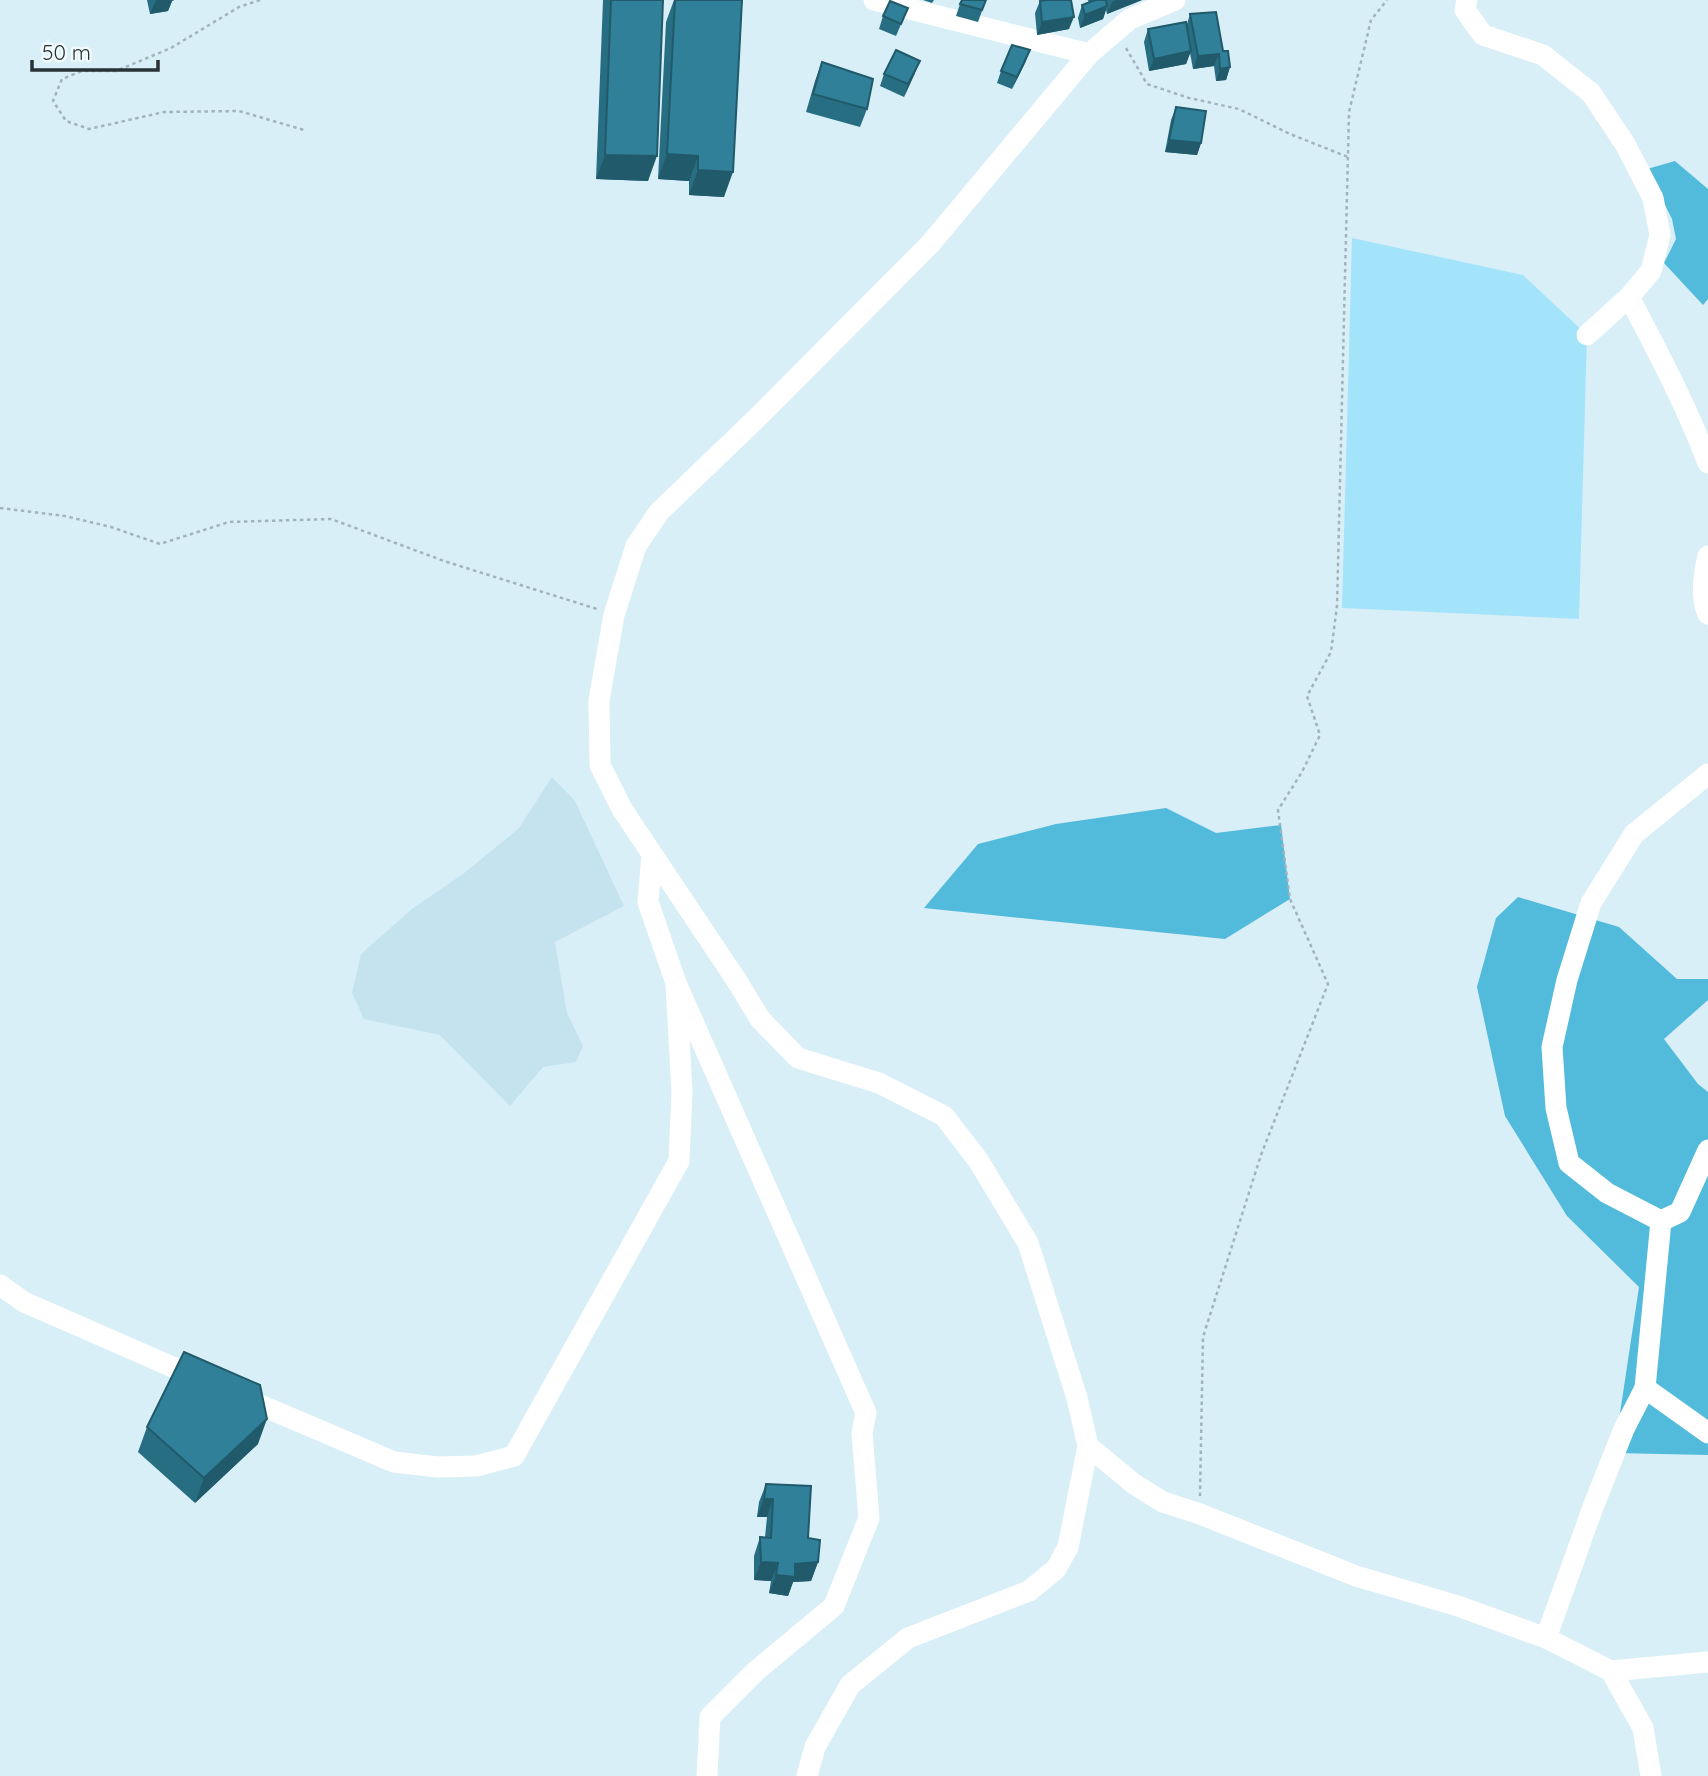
<svg xmlns="http://www.w3.org/2000/svg" width="1708" height="1776" font-family="Quicksand,sans-serif">
  <rect width="100%" height="100%" fill="#d9eff8"/>
  <path fill="#c4e3ee" d="M552,777l23,24 49,105 -69,36 12,71 16,33 -7,16 -33,5 -33,39 -70,-71 -76,-16 -12,-26 9,-39 52,-46 50,-34 56,-46z"/>
  <path fill="#a4e4fa" d="M1352,238l171,37 64,60 -8,284 -237,-11z"/>
  <g fill="#52bbdb">
    <path d="M1675,161l33,28v110l-5,6 -39,-42 12,-24 -4,-20 -25,-50z"/>
    <path d="M1166,808l50,25 65,-8 9,74 -65,40 -301,-31 54,-64 78,-20z"/>
    <path d="M1518,897l101,30 58,52h31v21l-44,39 34,45 10,8v363l-94,-2 25,-166 -72,-71 -62,-100 -28,-129 19,-69z"/>
  </g>
  <g fill="none" stroke-linecap="round" stroke-linejoin="round">
    <g stroke="#a2b4bb" stroke-width="2.5" stroke-dasharray="3.5 3.5" stroke-linecap="butt">
      <path d="M260,0l-21,7 -68,41 -55,23h-34l-20,8 -9,22 13,20 23,8 75,-17 75,-1 65,19"/>
      <path d="M1126,48l21,36 42,14 50,11 51,25 58,23"/>
      <path d="M0,508l65,8 46,11 49,17 69,-22 102,-3 113,42 153,48"/>
      <path d="M1200,1496l3,-159 58,-182 67,-171 -38,-85 -12,-89 24,-38 18,-37 -13,-39 24,-44 6,-46 12,-494 22,-92 16,-20"/>
    </g>
    <g stroke="#fff" stroke-width="21">
      <path d="M874,0l215,54"/>
      <path d="M1467,0l-2,10 18,25 60,20 48,38 34,51 28,54 7,37 -9,36 -22,26c29,55 57,108 79,166"/>
      <path d="M1587,335l42,-38"/>
      <path d="M1708,556c-4,17 -8,42 0,58"/>
      <path d="M652,855l-4,47 28,81 190,430 -4,20 7,85 -35,88 -78,65 -46,46 -3,59"/>
      <path d="M1661,1221l-54,-28 -38,-30 -13,-55 -4,-61 15,-67 24,-77 43,-69 74,-60"/>
      <path d="M0,1285l24,17 176,77"/>
      <path d="M1645,1388l63,45"/>
      <path d="M239,1396l155,66 44,5 38,-1 38,-10 165,-295 3,-69 -6,-109"/>
      <path d="M1088,1446l46,38 29,18 37,12 156,62 102,30 88,32 65,33 32,57 8,48"/>
      <path d="M1546,1638l47,-131 31,-78 21,-41 16,-167 19,-9 28,-62"/>
      <path d="M1611,1671l97,-9"/>
      <path d="M807,1776l8,-29 35,-62 58,-47 121,-47 27,-22 12,-22 20,-101 -11,-48 -49,-155 -50,-83 -34,-44 -65,-33 -81,-25 -38,-39 -25,-41 -113,-169 -22,-44 -1,-65 15,-85 22,-69 23,-34 102,-98 170,-171 158,-189 41,-35 45,-19"/>
    </g>
  </g>
  <g fill="#286e83">
    <path d="M147,0h27l-2,1 -4,10 -18,3z"/>
    <path d="M603,0h60l-15,181 -52,-2z"/>
    <path d="M674,0h61l-11,197 -35,-2v-14l-31,-2 8,-157z"/>
    <path d="M923,0h11l-2,3z"/>
    <path d="M986,0l-8,22 -22,-6 4,-12z"/>
    <path d="M1088,0h54l-35,14 -1,-4 -3,9 -23,9 -2,-10 4,-13 7,-2z"/>
    <path d="M1040,1l29,28 -32,6 -2,-22z"/>
    <path d="M908,8l-12,28 -17,-7 4,-13z"/>
    <path d="M1190,14l33,37 7,16 -4,13 -10,1 -2,-15 -21,3 -3,-16 -4,11 -37,7 -5,-29 4,-13 39,-5z"/>
    <path d="M1030,50l-5,13 -13,26 -15,-6 4,-12z"/>
    <path d="M822,62l45,47 -7,18 -54,-15 9,-31z"/>
    <path d="M915,73l-11,24 -24,-11 4,-12z"/>
    <path d="M1176,107l25,36 -4,12 -32,-3 6,-32z"/>
    <path d="M147,1427l111,17 -63,59 -57,-51z"/>
    <path d="M766,1484l42,54 10,24 -7,19 -18,1 -5,14 -19,-3 2,-12 -17,-1v-24l6,-19h5l2,-20h-10l2,-15z"/>
  </g>
  <g fill="#215a6a">
    <path d="M156,0h18l-2,1 -4,10 -18,3z"/>
    <path d="M1116,0h26l-35,14 5,-12z"/>
    <path d="M1107,6l-4,13 -23,9 5,-13z"/>
    <path d="M1074,17l-5,12 -32,6 5,-13z"/>
    <path d="M1030,50l-5,13 -13,26 5,-12z"/>
    <path d="M1191,51l-5,13 -37,7 5,-12z"/>
    <path d="M1219,54l-5,12 -21,3 5,-13z"/>
    <path d="M920,61l-5,12 -11,24 4,-13z"/>
    <path d="M1230,67l-4,13 -10,1 4,-12z"/>
    <path d="M1169,140l32,3 -4,12 -32,-3z"/>
    <path d="M667,154l31,2 -9,25 -31,-2z"/>
    <path d="M605,155l52,1 -9,25 -52,-2z"/>
    <path d="M698,170l35,2 -9,25 -35,-2z"/>
    <path d="M267,1419l-9,25 -63,59 9,-25z"/>
    <path d="M764,1499h9l-6,18h-10z"/>
    <path d="M761,1562l17,1 -7,18 -17,-1z"/>
    <path d="M818,1562l-7,19 -18,1 -5,14 -19,-3 7,-18 19,-11z"/>
  </g>
  <g fill="#2f8098" stroke="#215a6a" stroke-width="2">
    <path d="M611,0h52l-6,156 -52,-1z"/>
    <path d="M675,0h67l-9,172 -35,-2v-14l-31,-2z"/>
    <path d="M962,0h24l-4,10 -22,-6z"/>
    <path d="M1047,0h24l3,17 -32,5 -2,-21z"/>
    <path d="M1095,0h11l1,6 -22,9 -3,-10z"/>
    <path d="M890,1l18,7 -7,16 -18,-8z"/>
    <path d="M1216,12l7,39h5l2,16 -10,2 -1,-15 -21,2 -8,-42z"/>
    <path d="M1186,22l5,29 -37,8 -6,-30z"/>
    <path d="M1012,45l18,5 -13,27 -16,-6z"/>
    <path d="M896,50l24,11 -12,23 -24,-10z"/>
    <path d="M822,62l51,17 -6,30 -54,-15z"/>
    <path d="M1176,107l30,4 -5,32 -32,-3z"/>
    <path d="M184,1352l76,33 7,34 -63,59 -57,-51z"/>
    <path d="M766,1484l45,2 -3,52 12,2 -2,22 -23,2v13l-19,-2 2,-12 -17,-1 -1,-25 11,1 2,-39h-9z"/>
  </g>
  <path d="M32 60v10h126v-10" fill="none" stroke="#293235" stroke-width="3.5"/>
  <text x="42" y="60" font-size="21" fill="#293235" stroke="#f1fafd" stroke-width="5" paint-order="stroke">50 m</text>
</svg>
